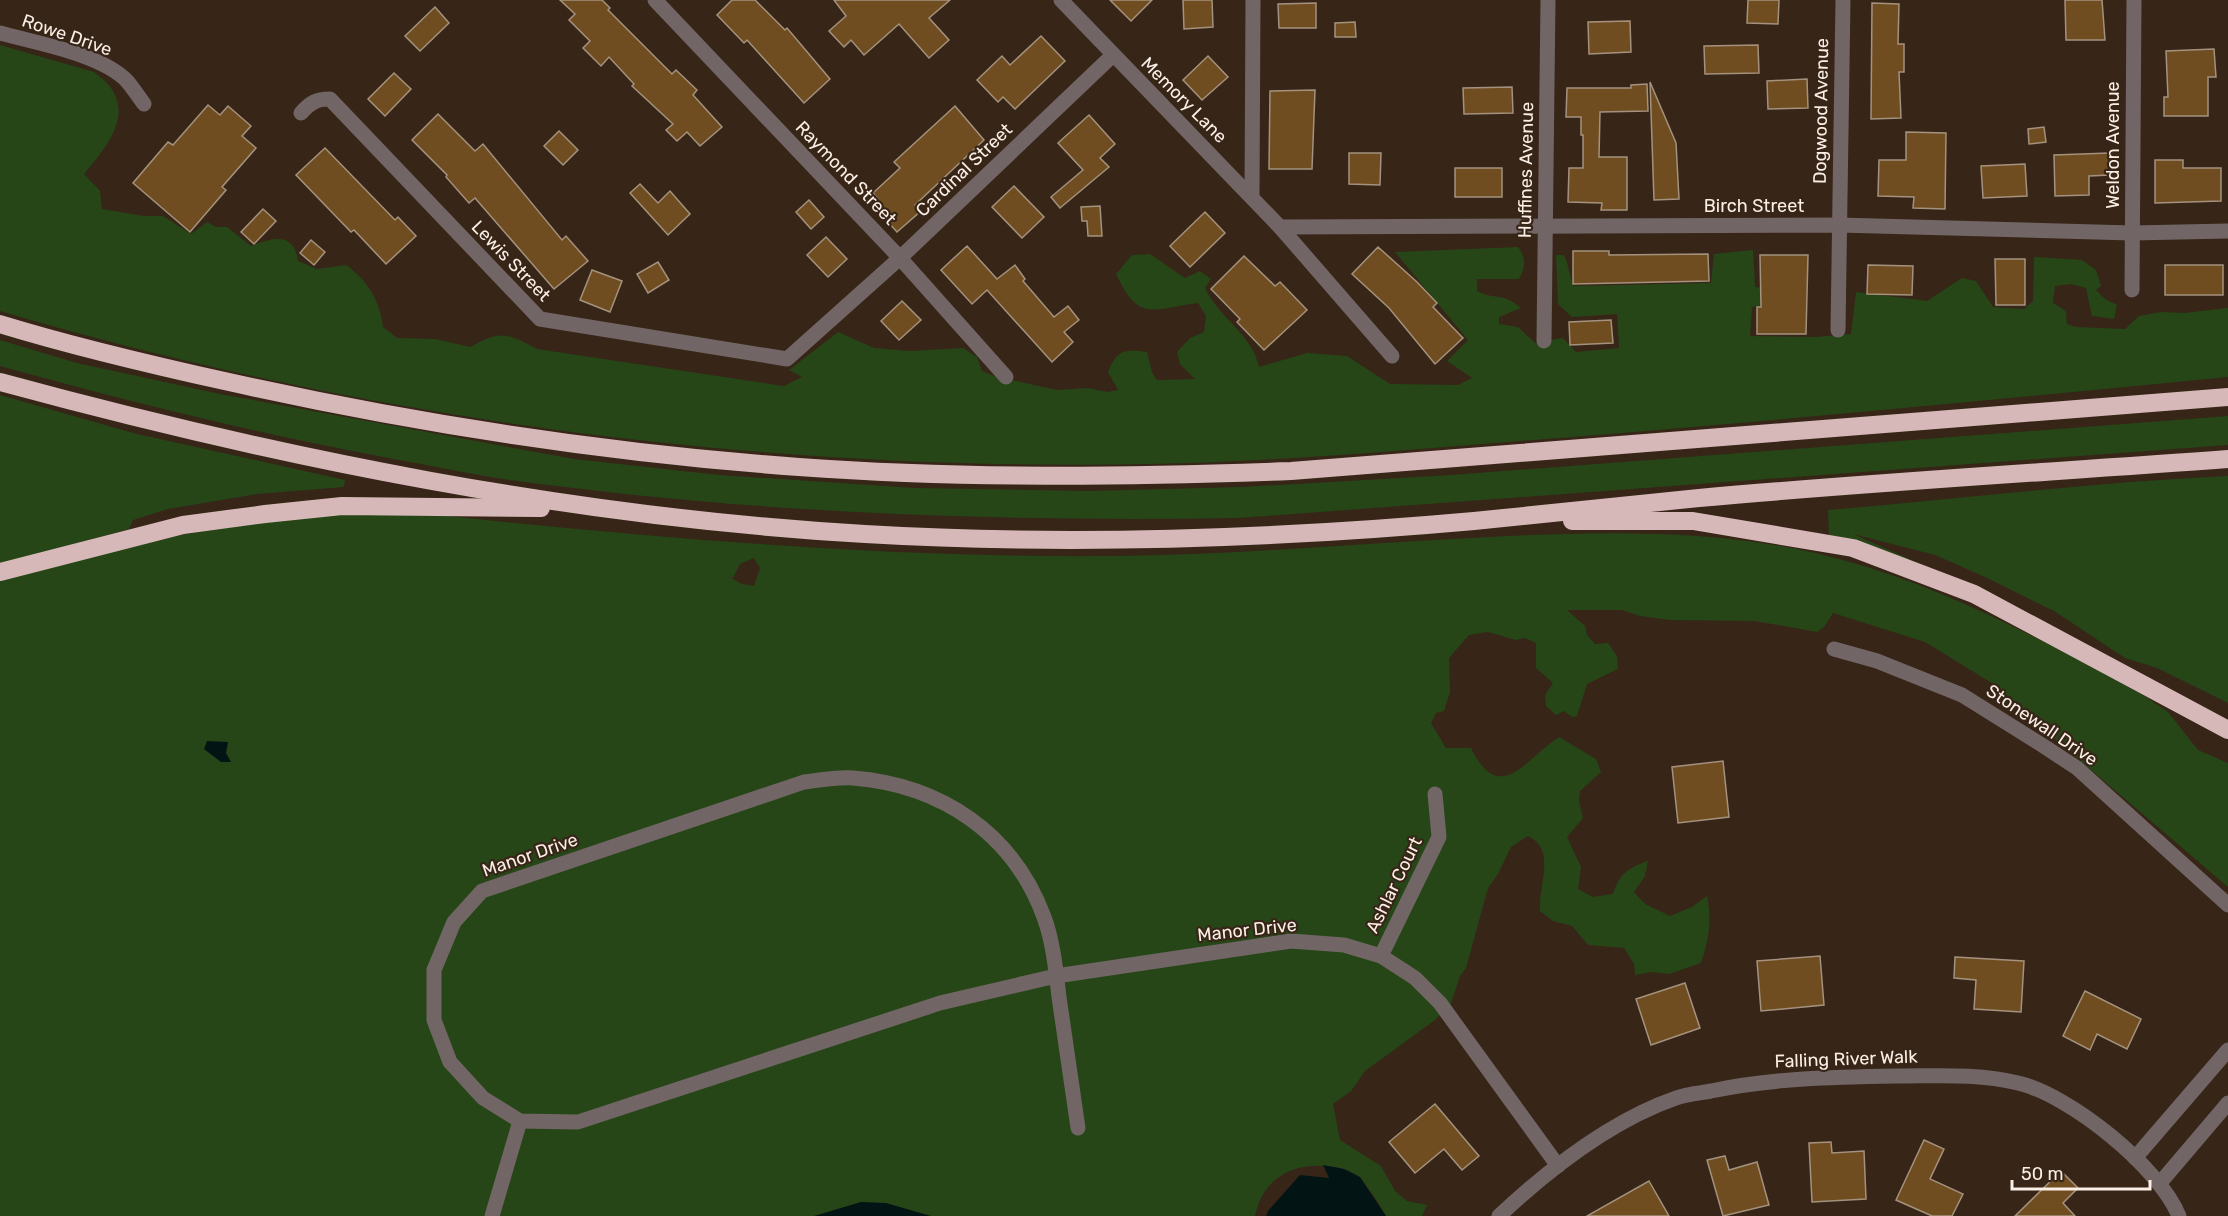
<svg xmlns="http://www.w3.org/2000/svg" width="2228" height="1216" font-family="Rubik,sans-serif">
  <rect width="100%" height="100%" fill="#372518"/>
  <g fill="#264617" fill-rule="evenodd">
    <path d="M0,45l94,27c47,33 17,70 -10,102l16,17 2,18 42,7h19l28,18 16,-12 9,5h11l24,19c21,-8 43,-15 47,15l19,8 29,-4c21,15 34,35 37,62l14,11 38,1 35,8c30,-16 36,-15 67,2l247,37 18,-9 -13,-7 49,-38 36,16 36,3 53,-3 14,9 5,14 15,6 60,13 31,-2 19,4 11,-2 -10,-18c9,-22 16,-23 39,-20l5,20 5,8 38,-1 -15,-15 -3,-12 13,-14 14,-6 2,-16 -8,-13c-46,6 -59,20 -82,-29l16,-19 18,-1 35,24 15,-7 11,8 -6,9c13,29 48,47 54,79l48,-14 40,3 43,28 68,1 14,-7 -25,-17 21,-21 -73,-88 123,-5c8,11 8,20 1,32h-42v12c19,10 24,0 44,17l-22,9v7l19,3 17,16 28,-5 13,14 43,-4 -2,-34 -45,3 -14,-13 -2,-49h7l3,4 7,27 138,-3 3,-29 39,-4 2,37 41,4 -1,9 -43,7 -2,29 65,1 36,-3 5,-42 71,9 35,-23 14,3 17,26 31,2 9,-8 1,-44 48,3 14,10 5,16 -5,4 9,9 12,6 -3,14 -22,-3 -6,-28 -15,-4 -16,2 -2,17 13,8 1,13 9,3 49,2 14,-13 22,-4 23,1 44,-5v69c-236,23 -472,46 -708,64 -124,10 -248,21 -372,23 -386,7 -777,-43 -1148,-153z"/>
    <path d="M0,340l77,23 143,31 354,65 145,16 196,13 174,3 153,-4 209,-12 777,-59v29l-990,73c-244,4 -487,-5 -728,-38 -36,-5 -71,-13 -106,-19 -136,-25 -271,-58 -404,-95z"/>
    <path d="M0,395l133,38 212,47 -1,7 -87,7 -89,15 -35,11 -4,9 -129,35z"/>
    <path d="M2228,476v227l-71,-35 -32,-10 -71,-47 -69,-34 -50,-22 -82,-21 63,28 -87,-27 -1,-25c133,-11 266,-28 400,-34z"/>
    <path d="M375,513l54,1c226,24 455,44 683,42 126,-1 252,-13 378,-19 117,-6 235,-9 349,22 109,29 205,82 304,136l25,17 30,38 30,13v124l-179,-153 -40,-23 -14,-26 -70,-43 -92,-29 -9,14 -7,5 -62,-11 -85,-1 -30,-4 -18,-6h-55l18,16 2,9 8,9 13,-1 9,13 1,13 -31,15 -10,32 -5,1 -8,-6 -8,4 -10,-9 -1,-11 8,-12 -17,-15v-25l-11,-5 -9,2 -28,-8 -19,3 -20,23 1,34 -6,19 -8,2 -5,10 15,25h25c29,59 54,11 88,-11l37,22 5,13 -21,19 -1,10 4,17 -16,19 14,30 -3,22 15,8 20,-3c6,-20 15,-26 35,-33l-3,15 -11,16 11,12 25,12 22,-9 15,-11c5,25 2,43 -6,67l-32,11 -18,-2 -16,3 -1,-11 -10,-16 -36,-3 -16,-19 -19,-5 -13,-10c-2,-26 17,-61 -12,-75l-17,11 -13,27 -10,14 -22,80 -6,8 -10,30 -15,14 -70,51 -14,20 -18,13 7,36 41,26 14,25 12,10 20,4 -5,11h-36c-5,-10 -19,-30 -26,-38 -5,-6 -17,-9 -25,-11 -39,-6 -71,8 -80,49h-1255v-635l168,-44 129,-21zM754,558l6,10 -6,18 -12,-2 -14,-8 5,2 7,-14z"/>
  </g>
  <g fill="#031415">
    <path d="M207,741l21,1 -2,11 5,9h-10l-17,-13z"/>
    <path d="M1323,1165l21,4 16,8 26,39h-120l2,-5 32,-36 29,3z"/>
    <path d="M861,1202l25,1 45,13h-117z"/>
  </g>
  <g fill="#6f4d21" stroke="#a4927e" stroke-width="1.5">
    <path d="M560,0h42l8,8 -2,2 64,64 4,-4 21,20 -4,5 29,32 -22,19 -13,-14 -10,9 -11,-11 7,-6 -41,-38 2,-2 -25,-27 -8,9 -18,-18 7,-7 -21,-21 6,-6z"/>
    <path d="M732,0h23l30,30 2,-2 43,51 -26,24 -57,-63 -3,3 -27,-28z"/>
    <path d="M834,0h116l-21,18 20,22 -20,18 -30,-34 -35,31 -13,-15 -7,7 -15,-16 17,-15z"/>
    <path d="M1110,0h42l-21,21z"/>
    <path d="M1183,0h29l1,27 -29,2z"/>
    <path d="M1748,0h31l-1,24 -31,-1z"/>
    <path d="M2065,0h37l3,40h-39z"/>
    <path d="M1316,3v25h-37l-1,-24z"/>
    <path d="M1872,3l27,1 -1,40h6v28h-5l2,46 -30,1z"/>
    <path d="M435,7l14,16 -29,28 -15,-15z"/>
    <path d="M1630,21l1,31 -42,2 -1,-32z"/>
    <path d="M1355,22l1,15h-21v-14z"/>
    <path d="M1041,36l24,25 -50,48 -12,-12 -5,5 -21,-22 25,-24 8,9z"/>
    <path d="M1758,45l1,28 -54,1 -1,-28z"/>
    <path d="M2214,49l2,28h-8v39h-44v-19h4l-2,-46z"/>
    <path d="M1208,56l20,21 -26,23 -19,-20z"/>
    <path d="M394,73l17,16 -26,27 -17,-17z"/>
    <path d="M1807,79l1,29 -40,1 -1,-28z"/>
    <path d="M1650,82l26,61 3,56 -25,1z"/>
    <path d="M1647,84l1,27 -48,1 -1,45h28v53h-26l1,-7 -34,-1 1,-34h14v-33h-2v-18h-15l1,-29h64v-3z"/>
    <path d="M1512,87l1,26 -49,1 -1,-26z"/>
    <path d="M1315,90l-3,79h-43l1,-78z"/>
    <path d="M208,105l12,10 8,-9 23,20 -9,10 14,12 -34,39 4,3 -36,42 -57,-49 35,-41 5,3z"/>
    <path d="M955,106l29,34 -69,65 6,6 -24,21 -25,-28 6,-5 -5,-6 27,-25 -6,-6z"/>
    <path d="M438,114l37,37 8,-7 79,96 4,-4 22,25 -34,28 -79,-91 -6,5 -23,-26 1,-2 -35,-35z"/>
    <path d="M1089,115l26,29 -15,14 9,9 -49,41 -9,-11 32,-27 -25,-27z"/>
    <path d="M2044,127l2,15 -17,2 -1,-15z"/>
    <path d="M559,131l19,19 -15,15 -19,-19z"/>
    <path d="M1906,132l40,1 -1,76 -32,-1 1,-11 -36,-1 1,-36h27z"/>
    <path d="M325,148l70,72 3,-3 18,19 -30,28 -32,-34 -3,2 -55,-57z"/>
    <path d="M1349,153h32l-1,32 -31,-1z"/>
    <path d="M2109,153l1,22 -21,1v19l-34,1 -1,-41z"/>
    <path d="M2155,160h28v8h38v33l-66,2z"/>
    <path d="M2025,164l2,32 -44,2 -2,-32z"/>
    <rect x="1455" y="168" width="47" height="29"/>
    <path d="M640,184l18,19 12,-12 20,23 -22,21 -38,-42z"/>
    <path d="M1014,186l30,31 -22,21 -30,-31z"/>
    <path d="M809,200l15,17 -13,12 -15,-17z"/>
    <path d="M1100,206l2,30h-14l-1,-15h-5l-1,-14z"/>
    <path d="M263,209l13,12 -22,23 -13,-12z"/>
    <path d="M1205,212l20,21 -35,34 -20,-21z"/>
    <path d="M826,237l21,22 -19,18 -21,-22z"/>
    <path d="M311,240l14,12 -11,13 -14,-12z"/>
    <path d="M967,246l30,33 18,-14 10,14 -2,2 31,36 14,-11 11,14 -15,12 9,10 -21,20 -65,-72 -15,14 -31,-34z"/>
    <path d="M1378,247l39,35 20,21 -4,4 30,31 -28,26 -46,-56 -37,-34z"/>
    <path d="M1573,251h36v4l99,-1 1,27 -136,3z"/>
    <path d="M1760,255h48l-2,79h-49v-27h4z"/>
    <path d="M1244,256l31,30 5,-4 27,28 -43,40 -27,-28 3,-3 -29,-30z"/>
    <path d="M1995,259h30v46h-29z"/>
    <path d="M658,262l11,18 -21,13 -11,-19z"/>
    <path d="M1868,265l45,1 -1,29 -45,-1z"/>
    <rect x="2165" y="265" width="58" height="30"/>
    <path d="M592,270l30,11 -12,31 -30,-12z"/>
    <path d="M902,301l19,19 -22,20 -18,-19z"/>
    <path d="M1611,320l2,23 -43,2 -1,-23z"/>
    <path d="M1723,761l6,56 -51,6 -6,-56z"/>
    <path d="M1820,956l4,49 -63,6 -4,-50z"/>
    <path d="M1955,957l69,4 -3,51 -47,-3 2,-29 -22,-2z"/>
    <path d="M1685,983l15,45 -49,17 -15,-46z"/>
    <path d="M2085,991l56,28 -14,30 -30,-15 -7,16 -27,-14z"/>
    <path d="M1435,1104l44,52 -17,14 -18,-21 -29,24 -26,-31z"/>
    <path d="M1924,1140l20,9 -14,30 33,15 -11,22h-20l-36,-16z"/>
    <path d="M1831,1142l1,11 32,-2 2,48 -54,3 -3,-59z"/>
    <path d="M1725,1156l4,14 28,-8 12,43 -46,11 -16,-56z"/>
    <path d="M2061,1171l17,17 -15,15 12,13h-60z"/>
    <path d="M1649,1181l20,35h-82z"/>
  </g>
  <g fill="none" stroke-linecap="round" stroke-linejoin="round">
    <g stroke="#726565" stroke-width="15">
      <path d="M655,0l245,258 106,119"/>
      <path d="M1061,0l219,227 112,129"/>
      <path d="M0,33c36,10 101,21 127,48 6,7 11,15 17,23"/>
      <path d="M301,113c9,-10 15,-14 29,-14l210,220 247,40 113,-101 213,-203"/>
      <path d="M1252,196l1,-196"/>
      <path d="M1280,227l559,-2 293,8 96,-2"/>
      <path d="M2132,290l2,-290"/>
      <path d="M1838,330l5,-330"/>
      <path d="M1544,341l4,-341"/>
      <path d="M1834,649l43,12 85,34 80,50 35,23 151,137"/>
      <path d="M1381,956l58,-119 -4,-43"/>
      <path d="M1078,1128c-6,-44 -13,-87 -19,-131 -3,-26 -6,-56 -15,-80 -31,-84 -103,-132 -191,-139 -16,-1 -33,2 -49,4l-322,109 -28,31 -20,48v50l16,42 33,36 37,23 58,1 362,-119 116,-27 235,-35 53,4 37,11 34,22 25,25 118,163"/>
      <path d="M2135,1158l93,-108"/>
      <path d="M2160,1183l68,-80"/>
      <path d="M492,1216l28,-95"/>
      <path d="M1499,1216c50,-47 111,-95 177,-118 11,-4 24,-5 35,-7 62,-13 123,-14 185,-15 41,0 82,-3 122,7 52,12 141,84 161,133"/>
    </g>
    <g stroke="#d6b8b8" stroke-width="18">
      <path d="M0,324c75,23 152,41 229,58 188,42 378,71 570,85 164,12 328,10 492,4l937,-74"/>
      <path d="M0,382c283,77 572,135 865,152 203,12 408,5 609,-13 75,-7 150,-16 225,-23 176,-16 353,-26 529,-39"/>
      <path d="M1572,521h121l160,27 121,46 254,136"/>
      <path d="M0,572l183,-47 82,-11 77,-8 199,2"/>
    </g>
  </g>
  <g text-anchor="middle" stroke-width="4.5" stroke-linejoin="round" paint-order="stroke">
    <g font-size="18" fill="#faeee5" stroke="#372518">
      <text transform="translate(67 35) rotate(19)" y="6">Rowe Drive</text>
      <text transform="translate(1184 100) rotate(45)" y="6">Memory Lane</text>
      <text transform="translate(1821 111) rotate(-89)" y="6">Dogwood Avenue</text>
      <text transform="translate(2113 145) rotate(-90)" y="6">Weldon Avenue</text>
      <text transform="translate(964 170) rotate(-44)" y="6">Cardinal Street</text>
      <text transform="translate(1526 170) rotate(-89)" y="6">Huffines Avenue</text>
      <text transform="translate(846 173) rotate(46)" y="6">Raymond Street</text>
      <text x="1754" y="212">Birch Street</text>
      <text transform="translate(511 261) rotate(46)" y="6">Lewis Street</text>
      <text transform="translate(2042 725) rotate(34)" y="6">Stonewall Drive</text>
      <text transform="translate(530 855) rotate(-19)" y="6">Manor Drive</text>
      <text transform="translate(1394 885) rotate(-64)" y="6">Ashlar Court</text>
      <text transform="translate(1247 930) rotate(-6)" y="6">Manor Drive</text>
      <text transform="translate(1846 1059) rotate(-2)" y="6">Falling River Walk</text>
    </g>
  </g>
  <path d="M2012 1180v9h138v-9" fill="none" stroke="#faeee5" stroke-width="3"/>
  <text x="2021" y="1180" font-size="18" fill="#faeee5" stroke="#372518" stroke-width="4.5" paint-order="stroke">50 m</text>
</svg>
